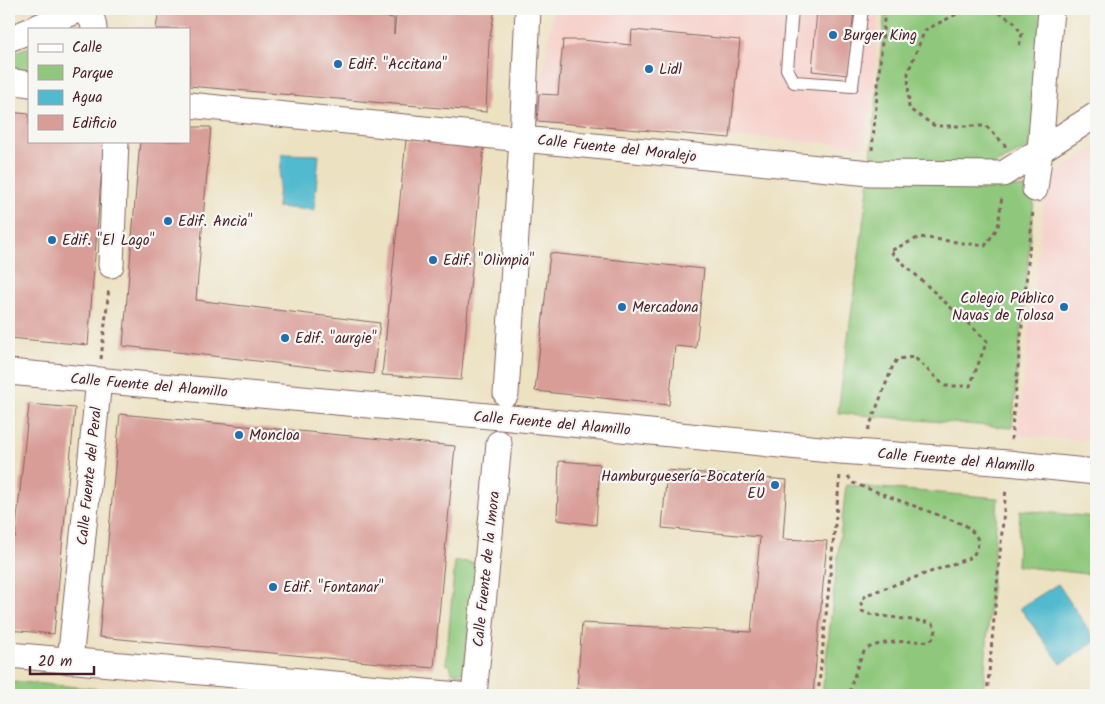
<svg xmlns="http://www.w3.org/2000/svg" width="1105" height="704" font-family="Kalam,sans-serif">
  <rect width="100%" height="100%" fill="#f6f6f2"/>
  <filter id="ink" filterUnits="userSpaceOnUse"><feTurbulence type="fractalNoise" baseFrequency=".02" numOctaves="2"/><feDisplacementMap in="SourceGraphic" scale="10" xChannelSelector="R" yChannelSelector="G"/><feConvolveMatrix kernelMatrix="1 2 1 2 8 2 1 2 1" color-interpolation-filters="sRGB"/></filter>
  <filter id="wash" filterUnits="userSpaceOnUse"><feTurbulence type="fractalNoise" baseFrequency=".0096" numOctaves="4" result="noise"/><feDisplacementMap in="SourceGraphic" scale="20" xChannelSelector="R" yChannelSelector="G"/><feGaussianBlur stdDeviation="1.12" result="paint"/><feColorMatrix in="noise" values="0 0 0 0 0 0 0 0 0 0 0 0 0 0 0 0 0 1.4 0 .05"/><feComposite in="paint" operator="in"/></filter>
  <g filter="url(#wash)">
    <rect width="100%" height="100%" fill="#ece1c1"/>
    <g fill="#f7d0cb">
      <path d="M554,9h325l-5,81 -11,56 -97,-8h-36l-193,-17 2,-27z"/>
      <path d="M1096,147v294l-79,-6 30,-256z"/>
    </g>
    <g fill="#8fc87c" stroke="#6c7454">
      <path d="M313,9h82l-1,9z"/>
      <path d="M885,9h167l-11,133 -61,29 -109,-14z"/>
      <path d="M29,47v27l-20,-2v-18z"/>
      <path d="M870,173l165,16 -23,239 -174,-15z"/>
      <path d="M846,485l152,13 -15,197h-161z"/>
      <path d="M1020,510l76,7v58l-79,-9z"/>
      <path d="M455,561l25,2 -16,108 -7,3 -5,-2 -2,-7 -4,-1z"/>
      <path d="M9,681l158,14h-158z"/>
    </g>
    <g fill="#51bace" stroke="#4e6c7c">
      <path d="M282,154l37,1 -5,55 -37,-3z"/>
      <path d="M1058,584l38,57 -35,23 -41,-56z"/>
    </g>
    <g id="blocks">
      <g fill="#d99d97">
        <path d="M159,9h154l81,9v16l3,-25h98l-6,33 -3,70 -297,-26v-57h-33z"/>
        <path d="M817,9h37l-6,66 -36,-4z"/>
        <path d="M632,30l108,10 -10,98 -193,-17 2,-27 19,1 5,-55h19l49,5z"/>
        <path d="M9,112l20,2v27h75l-16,204 -79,-7z"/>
        <path d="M189,127h22l-15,173 184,23 -7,51 -250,-28 17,-205h49z"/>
        <path d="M406,140l78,6 -23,234 -79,-5z"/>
        <path d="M550,253l154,16 -8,79 -21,-2 -6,59 -134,-14z"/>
        <path d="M29,404l46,4 -21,226 -45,-4v-93l6,1z"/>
        <path d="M120,414l335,32 -21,222 -335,-31z"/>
        <path d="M559,461l41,3 -4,61 -39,-5z"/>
        <path d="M667,470l120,10 -4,59 44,2 -14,154h-145l-91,-6 5,-66 169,9 9,-95 -98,-9z"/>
      </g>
    </g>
  </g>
  <g filter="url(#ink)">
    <use href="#blocks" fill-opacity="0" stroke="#836360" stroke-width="1"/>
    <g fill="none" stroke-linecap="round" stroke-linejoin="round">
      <g stroke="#836360" stroke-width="14">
        <path id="lane" d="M792,9l-5,60 7,13 58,4 10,-77"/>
      </g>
      <g stroke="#836360" stroke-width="27">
        <g id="street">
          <path d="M85,9l8,13 1,7"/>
          <path d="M33,29l48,-20"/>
          <path d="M9,39l20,-8"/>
          <path d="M9,81l20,3"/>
          <path d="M189,105l333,34 348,34 133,1 93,-59"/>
          <path d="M1035,189l5,-38 11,-142"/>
          <path d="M111,265l5,-124"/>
          <path d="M9,372l512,47 319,32 168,12 88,9"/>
          <path d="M506,394l16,-255 6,-130"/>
          <path d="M9,655l450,40"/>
          <path d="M70,661l29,-281"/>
          <path d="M474,695l25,-252"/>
        </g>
      </g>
      <g stroke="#836360" stroke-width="3" stroke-dasharray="4 4" stroke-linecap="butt">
        <path d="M1005,147v-2l-19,-19h-51l-26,-17 -1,-37 17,-42 42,-21 30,3 16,9 9,13 -3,12"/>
        <path d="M872,150l13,-141"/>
        <path d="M101,359l8,-71"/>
        <path d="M868,430l24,-62 5,-9 17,-2 31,29h25l17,-45 -97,-90 30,-14 65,9 13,-19 4,-31"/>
        <path d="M1011,440l22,-230"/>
        <path d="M848,476l5,7 112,42c13,11 18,16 7,32l-106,38 -5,7 1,9 6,3 58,8 7,2 3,6 -2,7 -4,4c-16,1 -56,-2 -66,11 -5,6 -12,32 -15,41l1,2"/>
        <path d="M818,695l22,-220"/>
        <path d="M987,695l19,-207"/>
      </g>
      <use href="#lane" stroke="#fff" stroke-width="12"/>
      <use href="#street" stroke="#fff" stroke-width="25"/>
    </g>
  </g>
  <g fill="#1f6fb2" stroke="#f6f6f2" stroke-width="2">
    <circle cx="833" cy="35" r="5"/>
    <circle cx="338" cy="64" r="5"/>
    <circle cx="649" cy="69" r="5"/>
    <circle cx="168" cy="221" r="5"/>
    <circle cx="52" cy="240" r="5"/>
    <circle cx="433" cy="260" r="5"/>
    <circle cx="622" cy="307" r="5"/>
    <circle cx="1064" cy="307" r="5"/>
    <circle cx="285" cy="338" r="5"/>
    <circle cx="239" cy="435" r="5"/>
    <circle cx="775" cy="485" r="5"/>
    <circle cx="273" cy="587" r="5"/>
  </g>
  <g text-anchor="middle" stroke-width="4.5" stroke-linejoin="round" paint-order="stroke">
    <g font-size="15" fill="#4a1f2b" stroke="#f6f6f2" text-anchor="start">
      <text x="843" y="40">Burger King</text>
      <text x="348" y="69">Edif. "Accitana"</text>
      <text x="659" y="74">Lidl</text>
      <text x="178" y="226">Edif. Ancia"</text>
      <text x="62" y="245">Edif. "El Lago"</text>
      <text x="443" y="265">Edif. "Olimpia"</text>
      <text x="1054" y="303" text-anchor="end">Colegio Público<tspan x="1054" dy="17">Navas de Tolosa</tspan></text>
      <text x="632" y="312">Mercadona</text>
      <text x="295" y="343">Edif. "aurgie"</text>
      <text x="249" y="440">Moncloa</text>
      <text x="765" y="481" text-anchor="end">Hamburguesería-Bocatería<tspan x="765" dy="17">EU</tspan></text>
      <text x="283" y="592">Edif. "Fontanar"</text>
    </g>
    <g font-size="15" fill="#4a1f2b" stroke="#f6f6f2">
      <text transform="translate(617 148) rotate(6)" y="5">Calle Fuente del Moralejo</text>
      <text transform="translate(149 385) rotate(5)" y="5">Calle Fuente del Alamillo</text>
      <text transform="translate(552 423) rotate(5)" y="5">Calle Fuente del Alamillo</text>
      <text transform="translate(956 460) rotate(5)" y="5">Calle Fuente del Alamillo</text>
      <text transform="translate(89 476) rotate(-84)" y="5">Calle Fuente del Peral</text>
      <text transform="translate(486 569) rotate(-84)" y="5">Calle Fuente de la Imora</text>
    </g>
  </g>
  <rect width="1105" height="704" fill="none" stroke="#f6f6f2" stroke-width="30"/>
  <rect x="28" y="28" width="162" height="115" fill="#f6f6f2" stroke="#b1a0a2"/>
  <rect x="38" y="44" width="25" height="8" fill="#ffffff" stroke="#b1a0a2"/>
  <text x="72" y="52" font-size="15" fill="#4a1f2b">Calle</text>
  <rect x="38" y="65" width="25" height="15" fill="#8fc87c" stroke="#b1a0a2"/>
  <text x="72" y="78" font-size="15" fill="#4a1f2b">Parque</text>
  <rect x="38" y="90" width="25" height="15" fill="#51bace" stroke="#b1a0a2"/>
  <text x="72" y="102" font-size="15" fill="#4a1f2b">Agua</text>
  <rect x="38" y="115" width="25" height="15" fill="#d99d97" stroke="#b1a0a2"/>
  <text x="72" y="128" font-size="15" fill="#4a1f2b">Edificio</text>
  <path d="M30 666v8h64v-8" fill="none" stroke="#4a1f2b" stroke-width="2.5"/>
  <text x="38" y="666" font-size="15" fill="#4a1f2b" stroke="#f6f6f2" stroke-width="4" paint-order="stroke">20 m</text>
</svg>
